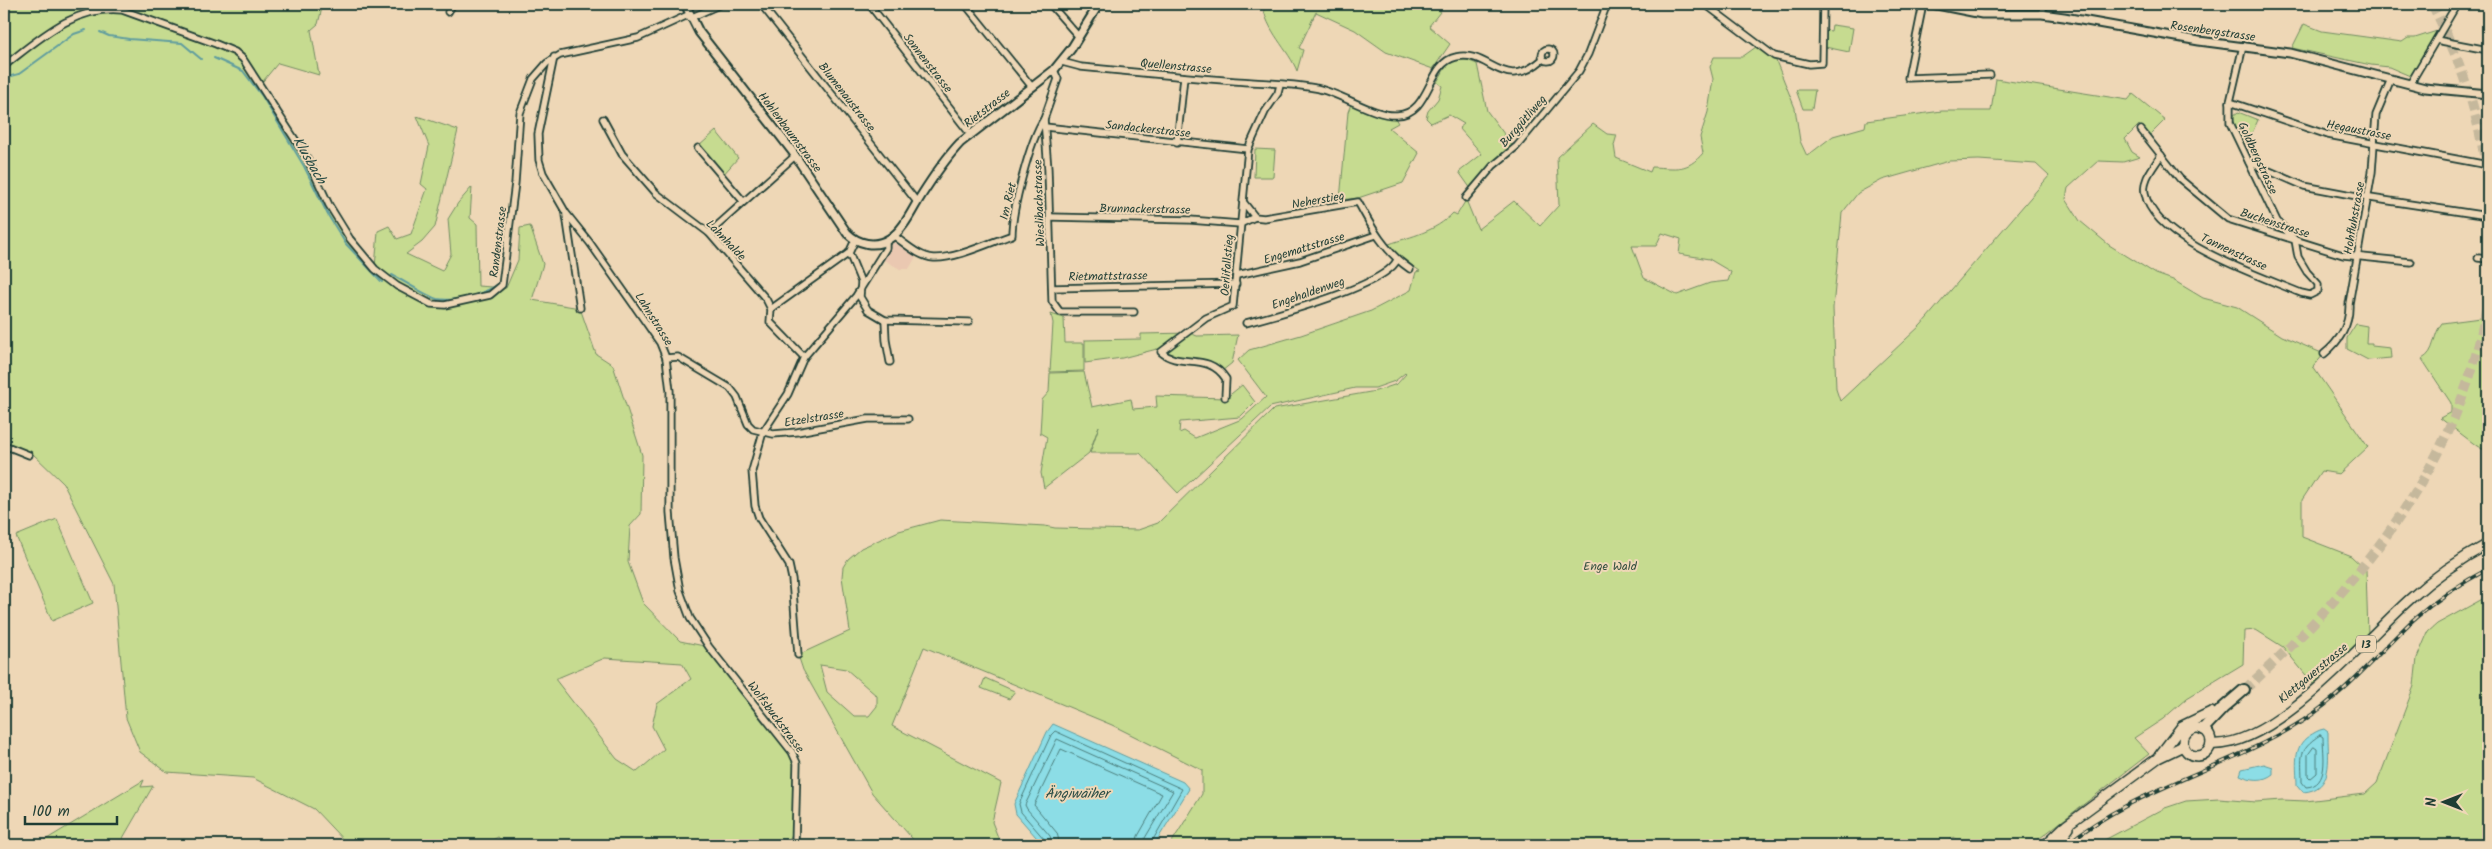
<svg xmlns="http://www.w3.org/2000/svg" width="2492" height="849" font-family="Kalam,sans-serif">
  <rect width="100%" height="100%" fill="#eed7b6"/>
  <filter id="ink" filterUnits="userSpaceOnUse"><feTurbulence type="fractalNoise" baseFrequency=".02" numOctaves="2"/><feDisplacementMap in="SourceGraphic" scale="10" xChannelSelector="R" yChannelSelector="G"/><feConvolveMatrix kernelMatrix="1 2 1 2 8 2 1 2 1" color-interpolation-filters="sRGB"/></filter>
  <g filter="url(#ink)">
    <path fill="#eac8b1" d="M895,242l22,13 -8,14h-9l-18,-10 8,-14z"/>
    <g fill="#c6db90" stroke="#728c62" fill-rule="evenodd">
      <path d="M4,4h319l-5,20 -7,6 8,45 -41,-12 -19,23 32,46 59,107 25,29 3,-37 11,-5 8,13 14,-5 16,-45 -6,-5 8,-38 -12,-30 41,14 -23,97 -13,15 -16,12 36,17 9,-17 -3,-35 10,-16 14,-16 -2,31 7,6 1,62 28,2 12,-28 2,-32 10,-2 13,38 -11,36 48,8 16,46 17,11 29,90 -1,59 -11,12 -2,36 15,41 37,38 29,6 88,116 -2,66 -9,16h-281l-7,-8 -15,8h-135l-34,-36 -61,-31 -86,-6 -27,-20 -14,-34 -12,-134 -51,-101 -32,-31 -27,-10zM605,658l77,5 9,16 -34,25 -5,22 12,23 -27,23 -20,-13 -62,-80z"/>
      <path d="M1263,4h179l-2,8 -11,14 21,18 -17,25 -47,-17 -31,-22 -39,-18 -17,36 4,2 -6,21c-8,-21 -32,-41 -34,-67z"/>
      <path d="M2304,24l18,7 80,11 6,-4h7l25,-8 -30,46 -21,-9 -18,-2 -79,-17z"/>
      <path d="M1832,25l21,3 -4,24 -24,-5 1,-17 5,1z"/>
      <path d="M1756,47l18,9 21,52 5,33 7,15 26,-20 32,-9 1,-6 76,-10h49l5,-32 132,21 5,-6 32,26 -17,17 -9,-12 -14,14 7,13 8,5 -17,5 -25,-1 -30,27 -2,11 14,22 29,24 47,29 17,6 30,18 34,9 45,29 42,18 -11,13 55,80 -29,27 -18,-3 -19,29v37l49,19 15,14 2,65 -54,50 -31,-38 -27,-17 -12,1 -1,33 -56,34 -24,21 -29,19 15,16 -118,91h-66l-11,-8 -10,8h-774l32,-51v-24l-90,-45 -188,-78 -32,79 109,57 -9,39 9,23h-83l-46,-52 -69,-123 -5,-15 52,-24 -8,-54 1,-10 5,-8 13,-11 38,-17 41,-11 105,6 10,2 83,2 20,-7 116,-114 102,-18 21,-7 9,-10 -1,-1 -10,8 -20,7h-20l-85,19 -92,86 -38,-40h-50l9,-27 -10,27 -45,35 -3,-15 6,-36 -7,-4 2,-33 7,-8 1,-19 34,-1 8,35 39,-8 2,10 24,-2 -1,-11 70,2 16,-13 13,17 -15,15 -60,5 -1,11 5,-2 11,7 47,-19 24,-22 -28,-37 11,-10 52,-15 70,-24 40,-21 5,-18 4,-1 -22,-15 -9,-12c23,-8 46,-12 64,-31l4,2 9,-15 12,29 36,-28 26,25 19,-21 -2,-48 36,-33 14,10 10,1 -3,10 2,13 34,14 2,-5c24,1 35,5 51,-14l-3,-16 8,-25 5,-33 -3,-12 4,-10h28zM1979,160l57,4 13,12 -128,149 -81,76 -4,-12 -3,-81 9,-95 16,-20 24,-13 67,-19zM1662,233l19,6 -2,15 30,5 22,13 -3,9 -18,2 -33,12 -33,-17 -12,-32h24zM820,665l26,4 31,27v10l-8,10h-15l-27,-24z"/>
      <path d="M1455,60h12l10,4 10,47 26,35 -23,19 -19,24 -12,-17 23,-18 -23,-26 5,-4 -15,-9 -18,8 -5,-5 2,-7 10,-12 4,-13 -5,-4 10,-17z"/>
      <path d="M1796,90h19l-3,19h-9z"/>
      <path d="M1351,104l35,13 9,1 3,5 -9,5 30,25 -16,30 -45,15 -18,2 8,-88z"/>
      <path d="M2238,112l20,8 -11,24c-9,-6 -12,-18 -14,-28z"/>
      <path d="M716,131l22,27 -16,18 -23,-30z"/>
      <path d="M1255,149l20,1 -2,27h-19z"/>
      <path d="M1051,314l13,4 1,25h19v28l-34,1 3,-49z"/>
      <path d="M2488,317v135l-11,-6 -37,-28 11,-6v-9l-29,-44c14,-7 10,-24 20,-36z"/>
      <path d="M2356,324l11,2 -1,17h6v3l18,2 1,10 -23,2 -21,-11v-11z"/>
      <path d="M1190,333l7,3 41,-1 -6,28 -10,8 -7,-7 -45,-9 -13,-6 -35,9 -37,5v-23l56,-1v-5z"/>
      <path d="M57,519l36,84 -41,18 -36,-85z"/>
      <path d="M2488,596v249h-393l70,-37 21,-7 33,-2 37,3 26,-2 24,1 59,-7 12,-11 6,-15 31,-82 3,-28 11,-26 9,-8z"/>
      <path d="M985,678l27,12 3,1 -6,8 -28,-11z"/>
      <path d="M144,780l-3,7 12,-1 -34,59h-78l1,-3z"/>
    </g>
    <g fill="#8cdde6" stroke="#609d9f">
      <path d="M1053,724l130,58 6,7 -35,56h-111l-27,-31 -2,-10 33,-72z"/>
      <path d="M2324,729l4,3v4c0,23 6,54 -25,56l-6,-7c0,-18 -5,-38 12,-49 5,-3 9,-6 15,-7z"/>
      <path d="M2264,764l9,3v7c-10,8 -22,6 -33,1l2,-6z"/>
    </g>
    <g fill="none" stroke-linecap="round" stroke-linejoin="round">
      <g stroke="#4b7d7b" stroke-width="1">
        <path d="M2320,735l3,2c0,17 7,49 -17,50l-4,-5c0,-26 -5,-32 18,-47z"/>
        <path d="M2314,747l3,2v24l-7,6 -2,-2v-22z"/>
        <path d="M1046,845l-1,-5 -24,-28 -2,-8 32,-69 4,-4 127,58 -32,56"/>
        <path d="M1053,845l-3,-9 -23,-27 -2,-4 32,-66 116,52 -28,47 -1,7"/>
        <path d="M1060,845l-3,-12 -23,-28 27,-56 101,45 -24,42 -2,9"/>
      </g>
      <g stroke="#609d9f" stroke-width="2">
        <path d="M100,32l9,4 20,3 53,4 19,16"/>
        <path d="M214,58l29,13 19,25 42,70 24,49 18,29 36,38"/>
        <path d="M4,78l15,-4 55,-40 12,-4"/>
        <path d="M392,275c10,5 36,22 45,24 18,3 44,-4 60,-14"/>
      </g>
      <g stroke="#c5b89c" stroke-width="10" stroke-dasharray="10 5" stroke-linecap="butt">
        <path d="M2432,4c29,56 48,114 56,176"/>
        <path d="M2244,690c116,-104 222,-234 244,-393"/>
      </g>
      <g stroke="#1f3d34" stroke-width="9">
        <g id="minor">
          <path d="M761,4l156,198"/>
          <path d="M869,4l102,131"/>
          <path d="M965,4l67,83"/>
          <path d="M1050,4l29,33"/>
          <path d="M1705,4l69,52 35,8 13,-1 1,-59"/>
          <path d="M1923,4l-15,74 82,-3"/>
          <path d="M448,12l5,-8"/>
          <path d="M2042,14l2,-10"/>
          <path d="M690,18l31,-14"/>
          <path d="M2436,40l52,10"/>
          <circle cx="1548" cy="55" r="6"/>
          <path d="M554,57l-16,77 1,26 4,13 23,40 24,30 43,61 27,39 6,15 4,33v121l4,46 6,33 10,27 19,29 83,105 5,11 -2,82"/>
          <path d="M1062,62l19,5c51,5 103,10 154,14 27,2 54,2 80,7 25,4 59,29 82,27 34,-1 30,-52 59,-58 34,-8 46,38 87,2"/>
          <path d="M4,66c35,-27 71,-61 118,-56l94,34 19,8 8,7 64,99 22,47 21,34 25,30 22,17 34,18 14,1 45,-10 12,-10 13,-102 5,-70 13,-34 14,-16 13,-8 78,-17 50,-23"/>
          <path d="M1054,70l4,9 -14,40 4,50 4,132 8,11h74"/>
          <path d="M2410,84l47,-80"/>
          <path d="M2230,102l98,33 160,30"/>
          <path d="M603,119l19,35 34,39 53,40 57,66 5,10 -1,13 34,35"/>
          <path d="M1045,127l203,22"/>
          <path d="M2141,130l39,49 48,40 115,36 68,7"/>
          <path d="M1177,143l7,-66"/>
          <path d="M698,148l45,53"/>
          <path d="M2161,155c-7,12 -19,24 -16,38 8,48 116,83 156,100l9,2 8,-4v-7l-11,-12 -9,-15 -3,-17 -18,-19 -47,-98v-21l13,-56"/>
          <path d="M2249,162l55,24 53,10 131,20"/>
          <path d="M1466,198l27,-32 24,-20 62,-75 9,-17 19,-50"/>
          <path d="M1244,203l11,14 9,1 94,-16c14,26 27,50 52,67"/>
          <path d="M566,215l14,93"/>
          <path d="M1050,217l140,3 50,4 15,-7"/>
          <path d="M709,233l86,-77"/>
          <path d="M894,236c12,8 25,21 40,22 22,1 57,-16 78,-23 0,-26 18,-95 32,-116"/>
          <path d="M849,253l12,29 -1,15 8,13 17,10 84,2"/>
          <path d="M2478,258l10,1"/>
          <path d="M1237,275l63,-14 76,-26"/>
          <path d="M1052,288l184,-4"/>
          <path d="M771,309l78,-56 6,-13"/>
          <path d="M885,320l1,20 4,22"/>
          <path d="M1246,323c30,-8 139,-37 151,-63"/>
          <path d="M2324,354c16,-13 26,-29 25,-50l23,-132 4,-57 15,-36"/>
          <path d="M666,358l12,-1 52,31 7,9 11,27 5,5 20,5 24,-2 71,-13h40"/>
          <path d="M1225,397l1,-18c-18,-28 -46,-10 -65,-27l45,-34 27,-12 15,-157 17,-37 13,-19 2,-8"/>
          <path d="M4,445l25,10"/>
          <path d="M798,655l-6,-76 -3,-14 -30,-47 -4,-12 -3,-35 11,-39 25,-38 16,-37 52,-61 30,-48v-7"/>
        </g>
      </g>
      <g stroke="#1f3d34" stroke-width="11">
        <g id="tertiary">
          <path d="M685,4l14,28 93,119 55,82c11,11 28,15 42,6 15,-9 23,-29 32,-43 12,-19 24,-37 39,-53l94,-73 17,-21 28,-45"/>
          <path d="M1932,4l50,10h60l22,3 135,24 91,12 135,35 63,6"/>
        </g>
      </g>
      <g stroke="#1f3d34" stroke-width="12">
        <g id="primary">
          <circle cx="2197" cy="742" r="14"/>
          <path d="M2211,744c63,5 155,-106 199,-145 24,-22 50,-40 78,-55"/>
          <path d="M2159,756l23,-30 29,-14"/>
          <path d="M2045,845l19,-18 94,-69 25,-12"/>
          <path d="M2062,845l1,-9 6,-8"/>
        </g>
      </g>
      <g stroke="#1f3d34" stroke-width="14">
        <path id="trunk" d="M2203,729l20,-21 21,-18"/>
      </g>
      <use href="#minor" stroke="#eed7b6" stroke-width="5.5"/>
      <use href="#tertiary" stroke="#eed7b6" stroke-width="7"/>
      <use href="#primary" stroke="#eed7b6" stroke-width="9"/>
      <use href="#trunk" stroke="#eed7b6" stroke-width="10"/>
      <g stroke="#1f3d34" stroke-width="4">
        <path id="rail" d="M2066,845c70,-58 162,-76 238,-125 42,-27 73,-66 109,-100 23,-20 48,-37 75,-51"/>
      </g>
      <use href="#rail" stroke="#eed7b6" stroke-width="2" stroke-dasharray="5.5" stroke-linecap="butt"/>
    </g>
  </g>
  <g text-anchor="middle" stroke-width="4" stroke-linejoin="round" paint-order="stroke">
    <rect fill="#eed7b6" stroke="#5d6b5b" stroke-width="1" x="2356" y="635.5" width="20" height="17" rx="4"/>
    <g font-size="11" font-weight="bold" fill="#1f3d34">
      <text x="2366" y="648">13</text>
    </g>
    <g font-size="12" fill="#1f3d34" stroke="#eed7b6">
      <text transform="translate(2213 31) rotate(8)" y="4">Rosenbergstrasse</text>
      <text transform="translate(928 63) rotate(52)" y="4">Sonnenstrasse</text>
      <text transform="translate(1176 66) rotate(5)" y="4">Quellenstrasse</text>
      <text transform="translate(847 97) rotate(52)" y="4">Blumenaustrasse</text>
      <text transform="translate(987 108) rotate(-38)" y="4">Rietstrasse</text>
      <text transform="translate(1523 121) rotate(-49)" y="4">Burggütliweg</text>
      <text transform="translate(1148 129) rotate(6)" y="4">Sandackerstrasse</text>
      <text transform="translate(2359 130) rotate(11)" y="4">Hegaustrasse</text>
      <text transform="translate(790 132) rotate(53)" y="4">Hohlenbaumstrasse</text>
      <text transform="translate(2258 158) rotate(65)" y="4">Goldbergstrasse</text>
      <text transform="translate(1318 200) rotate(-10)" y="4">Neherstieg</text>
      <text transform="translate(1008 201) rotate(-77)" y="4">Im Riet</text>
      <text transform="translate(1039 203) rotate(-92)" y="4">Wieslibachstrasse</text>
      <text transform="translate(1145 209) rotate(1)" y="4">Brunnackerstrasse</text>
      <text transform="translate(2354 218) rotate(-80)" y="4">Hohfluhstrasse</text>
      <text transform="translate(2275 223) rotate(18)" y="4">Buchenstrasse</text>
      <text transform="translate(726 240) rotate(46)" y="4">Lahnhalde</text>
      <text transform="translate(498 242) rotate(-83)" y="4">Randenstrasse</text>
      <text transform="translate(1304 248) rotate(-17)" y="4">Engemattstrasse</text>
      <text transform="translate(2234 252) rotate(25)" y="4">Tannenstrasse</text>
      <text transform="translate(1227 265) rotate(-86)" y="4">Oerlifallstieg</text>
      <text transform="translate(1108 276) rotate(-1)" y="4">Rietmattstrasse</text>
      <text transform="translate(1308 293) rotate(-19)" y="4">Engehaldenweg</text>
      <text transform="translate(654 319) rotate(58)" y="4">Lahnstrasse</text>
      <text transform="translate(814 418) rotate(-9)" y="4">Etzelstrasse</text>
      <text transform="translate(2313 673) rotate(-40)" y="4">Klettgauerstrasse</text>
      <text transform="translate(776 717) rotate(53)" y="4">Wolfsbuckstrasse</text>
    </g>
    <g font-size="12" fill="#304d3d" stroke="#eed7b6">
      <text x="1610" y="570">Enge Wald</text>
    </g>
    <g font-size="14" font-style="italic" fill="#2a4d46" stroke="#eed7b6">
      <text transform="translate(310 160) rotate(60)" y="5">Klusbach</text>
      <text x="1077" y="798">Ängiwäiher</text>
    </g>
  </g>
  <rect width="2492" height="849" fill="none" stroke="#eed7b6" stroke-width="20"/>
  <rect x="10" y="10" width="2472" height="829" fill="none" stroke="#1f3d34" stroke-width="2" filter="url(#ink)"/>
  <g transform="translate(2444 802) rotate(270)" stroke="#eed7b6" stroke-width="4" paint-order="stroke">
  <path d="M0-4L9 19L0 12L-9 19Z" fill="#1f3d34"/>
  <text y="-8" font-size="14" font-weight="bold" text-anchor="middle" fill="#1f3d34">N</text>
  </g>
  <path d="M25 816v8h92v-8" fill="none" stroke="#1f3d34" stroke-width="2.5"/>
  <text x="32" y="816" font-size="15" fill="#1f3d34" stroke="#eed7b6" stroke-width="4" paint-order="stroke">100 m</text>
</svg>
